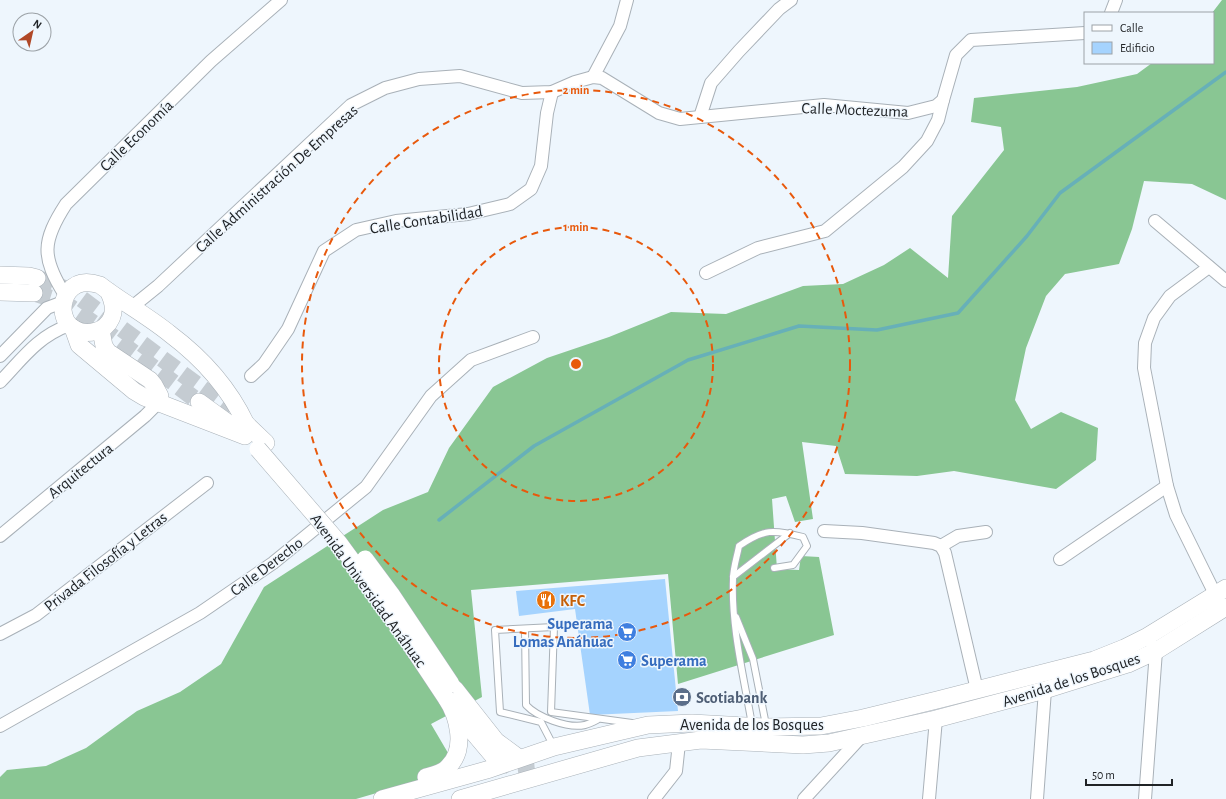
<svg xmlns="http://www.w3.org/2000/svg" width="1226" height="799" font-family="'Alegreya Sans',sans-serif">
  <rect width="100%" height="100%" fill="#eef6fd"/>
  <path fill="#89c693" d="M1222,0h4v200l-34,-16 -48,-3 -12,48 -13,35 -54,10 -19,22 -20,52 -11,52 16,29 30,-17 37,16 -2,32 -40,29 -102,-18 -37,5 -72,-2 -9,-28 -34,-4 11,77 -18,3 -9,-26 -14,3 5,70 22,1 2,-14 18,1 15,78 -156,49 -10,-110 -197,16 11,107 -51,27 20,34 -23,20 -72,21h-356v-22l7,-7 39,-4 40,-18 51,-37 43,-19 41,-28 43,-77 119,-77 45,-18 21,-44 44,-61 54,-29 62,-21 62,-25 55,2 77,-28 40,-2 41,-19 26,-17 38,30 4,-62 52,-66 -3,-23 -30,-5 3,-24 103,-11 60,-13 15,-11h61v-50h-1z"/>
  <g fill="none" stroke-linecap="round" stroke-linejoin="round">
    <path stroke="#67b0b8" stroke-width="3.5" d="M439,520l95,-74 154,-86 111,-34 78,4 81,-17 69,-77 33,-43 166,-121"/>
  </g>
  <path fill="#a5d3fe" d="M665,579l13,132 -88,4 -15,-106 -56,7 -3,-25z"/>
  <g fill="none" stroke-linecap="round" stroke-linejoin="round">
    <g stroke="#c5ccd2" stroke-width="17" stroke-dasharray="17 8" stroke-linecap="butt">
      <path d="M37,278l34,13 160,119"/>
      <path d="M34,293l29,9 50,35 86,65"/>
      <path d="M496,758l21,12 19,-2"/>
    </g>
    <g stroke="#a9b1b8" stroke-width="8">
      <g id="lane">
        <path d="M733,577l57,-44"/>
        <path d="M736,617l17,42 13,66"/>
        <path d="M525,629l1,76c11,12 42,24 59,20 4,-1 8,-3 12,-5"/>
        <path d="M752,725c-8,-48 -21,-97 -19,-146 0,-11 4,-22 6,-33 25,-17 34,-17 64,-9l4,9 -14,19 -19,3"/>
        <path d="M553,745l-12,-23 -41,-10 -5,-82 59,-3 -3,85 81,11"/>
      </g>
    </g>
    <g stroke="#a9b1b8" stroke-width="14">
      <g id="street">
        <path d="M1111,13l5,-13"/>
        <path d="M593,77l27,-51 7,-26"/>
        <path d="M700,117l11,-34 28,-32 40,-42 12,-9"/>
        <path d="M1155,221l71,60"/>
        <path d="M1209,267l-39,29 -16,22 -9,25 -1,25 23,118 9,29 39,79"/>
        <path d="M706,273l52,-25 67,-17 78,-64 24,-26 11,-21 5,-20"/>
        <path d="M65,295c-24,-38 -23,-54 1,-91l145,-143 70,-61"/>
        <path d="M132,307l26,-21 193,-181 34,-17 34,-9 41,-3 62,17 30,-1 23,-10 18,-5 9,1 57,35 21,6 144,-14 84,8 28,-7 7,-6 13,-45 15,-15 114,-7"/>
        <path d="M0,356l47,-48 16,-6"/>
        <path d="M251,376l13,-12 24,-35 36,-78 32,-21 40,-9 72,-7 42,-10 21,-15 10,-23 6,-53 5,-21"/>
        <path d="M0,382c23,-24 37,-45 69,-57"/>
        <path d="M824,531l38,2 72,10 7,3 4,7 32,137"/>
        <path d="M0,536l145,-120 13,-13"/>
        <path d="M941,546l17,-10 28,-4"/>
        <path d="M1060,559l107,-73"/>
        <path d="M0,634l36,-19 171,-132"/>
        <path d="M0,726l200,-113 73,-50 93,-76 65,-91 40,-36 62,-23"/>
        <path d="M654,799l22,-28 3,-28"/>
        <path d="M804,799l57,-62"/>
        <path d="M929,799l7,-80"/>
        <path d="M1037,799l8,-109"/>
        <path d="M1145,799l11,-148 -3,-5"/>
      </g>
    </g>
    <g stroke="#a9b1b8" stroke-width="18">
      <g id="secondary">
        <path d="M0,275l29,1 8,2"/>
        <path d="M108,291c24,44 -42,57 -45,19 0,-8 1,-13 6,-19 8,-10 19,-10 31,-6 22,17 48,31 70,49 32,24 59,54 76,90"/>
        <path d="M0,292l34,1"/>
        <path d="M73,328l6,17 55,46 10,6 101,39"/>
        <path d="M101,330l3,16 4,6 42,28 4,5 6,11 -2,7"/>
        <path d="M199,402l29,21"/>
        <path d="M240,418l26,25"/>
        <path d="M455,689l41,52 23,17"/>
        <path d="M456,712l38,45"/>
        <path d="M426,777c7,-2 17,-4 22,-10 19,-18 10,-51 -2,-69"/>
        <path d="M382,799l108,-30 64,-22 94,-22 44,-2 74,4 55,-1 42,-8 74,-18 157,-40 30,-12 24,-12 78,-48"/>
        <path d="M460,799l178,-51 63,-8 102,5 26,-2 107,-24 109,-29 83,-26 28,-13 70,-44"/>
      </g>
    </g>
    <use href="#lane" stroke="#fff" stroke-width="6"/>
    <use href="#street" stroke="#fff" stroke-width="12"/>
    <use href="#secondary" stroke="#fff" stroke-width="17"/>
    <g stroke="#a9b1b8" stroke-width="18" stroke-linecap="butt">
      <g id="secondary-bridge">
        <path d="M258,449l81,94 44,60 63,95"/>
        <path d="M365,559l26,35 60,90"/>
      </g>
    </g>
    <use href="#secondary-bridge" stroke="#fff" stroke-width="17"/>
  </g>
  <g fill="none" stroke="#e8590c" stroke-width="2" stroke-dasharray="7 5">
    <circle cx="576" cy="364" r="137"/>
    <circle cx="576" cy="364" r="274"/>
  </g>
  <defs>
    <g id="restaurant-disc" transform="scale(1)"><circle r="9.5" fill="#e8710a" stroke="#eef6fd"/><path d="M-5-6h1v4h1v-4h1v4h1v-4h1v5L-1.5 .5V6h-2V.5L-5-1ZM5-6V6H3V1.5H1.5Q1.5-4 5-6Z" fill="#fff"/></g>
    <g id="supermarket-disc" transform="scale(1)"><circle r="9.5" fill="#3f7fe0" stroke="#eef6fd"/><path d="M-6-5.5h2.5l.6 2H6L4.5 2H-2.5L-4.4-4H-6ZM-1.5 3.2a1.3 1.3 0 1 0 .1 0ZM3 3.2a1.3 1.3 0 1 0 .1 0Z" fill="#fff"/></g>
    <g id="bank-disc" transform="scale(1)"><circle r="9.5" fill="#5c6f8a" stroke="#eef6fd"/><path d="M-6-4H6V4H-6ZM0-2.3a2.3 2.3 0 1 0 0 4.6a2.3 2.3 0 1 0 0-4.6Z" fill="#fff"/></g>
  </defs>
  <g fill-rule="evenodd">
    <use href="#restaurant-disc" x="546" y="600"/>
    <use href="#supermarket-disc" x="627" y="632"/>
    <use href="#supermarket-disc" x="627" y="660"/>
    <use href="#bank-disc" x="682" y="697"/>
  </g>
  <g text-anchor="middle" stroke-width="3" stroke-linejoin="round" paint-order="stroke">
    <g font-size="16" fill="#202326" stroke="#eef6fd">
      <text transform="translate(855 109) rotate(2)" y="6">Calle Moctezuma</text>
      <text transform="translate(136 135) rotate(-44)" y="6">Calle Economía</text>
      <text transform="translate(276 178) rotate(-42)" y="6">Calle Administración De Empresas</text>
      <text transform="translate(426 219) rotate(-9)" y="6">Calle Contabilidad</text>
      <text transform="translate(80 470) rotate(-39)" y="6">Arquitectura</text>
      <text transform="translate(105 561) rotate(-38)" y="6">Privada Filosofía y Letras</text>
      <text transform="translate(266 566) rotate(-37)" y="6">Calle Derecho</text>
      <text transform="translate(369 590) rotate(54)" y="6">Avenida Universidad Anáhuac</text>
      <text transform="translate(1071 679) rotate(-18)" y="6">Avenida de los Bosques</text>
      <text x="752" y="730">Avenida de los Bosques</text>
    </g>
    <g font-size="16" font-weight="bold" fill="#c56008" stroke="#eef6fd" text-anchor="start">
      <text x="560" y="606">KFC</text>
    </g>
    <g font-size="16" font-weight="bold" fill="#366cbe" stroke="#eef6fd" text-anchor="end">
      <text x="613" y="629">Superama<tspan x="613" dy="18">Lomas Anáhuac</tspan></text>
      <text x="641" y="666" text-anchor="start">Superama</text>
    </g>
    <g font-size="16" font-weight="bold" fill="#4e5e75" stroke="#eef6fd" text-anchor="start">
      <text x="696" y="703">Scotiabank</text>
    </g>
  </g>
  <circle cx="576" cy="364" r="6" fill="#e8590c" stroke="#eef6fd" stroke-width="2"/>
  <g font-size="12" text-anchor="middle" font-weight="bold" fill="#e8590c" stroke="#eef6fd" stroke-width="3" stroke-linejoin="round" paint-order="stroke">
    <text x="576" y="94">2 min</text>
    <text x="576" y="231">1 min</text>
  </g>
  <rect x="1084" y="12" width="130" height="52" fill="#eef6fd" stroke="#9ca2a7"/>
  <rect x="1092" y="25" width="20" height="6" fill="#ffffff" stroke="#9ca2a7"/>
  <text x="1120" y="32" font-size="12" fill="#202326">Calle</text>
  <rect x="1092" y="42" width="20" height="12" fill="#a5d3fe" stroke="#9ca2a7"/>
  <text x="1120" y="52" font-size="12" fill="#202326">Edificio</text>
  <g transform="translate(32 32) rotate(34)"><circle r="19" fill="#eef6fd" stroke="#9ca2a7"/>
  <path d="M0-3L7 15L0 10L-7 15Z" fill="#b04827"/>
  <text y="-6" font-size="11" font-weight="bold" text-anchor="middle" fill="#202326">N</text>
  </g>
  <path d="M1086 779v6h86v-6" fill="none" stroke="#202326" stroke-width="2"/>
  <text x="1092" y="779" font-size="12" fill="#202326" stroke="#eef6fd" stroke-width="3" paint-order="stroke">50 m</text>
</svg>
